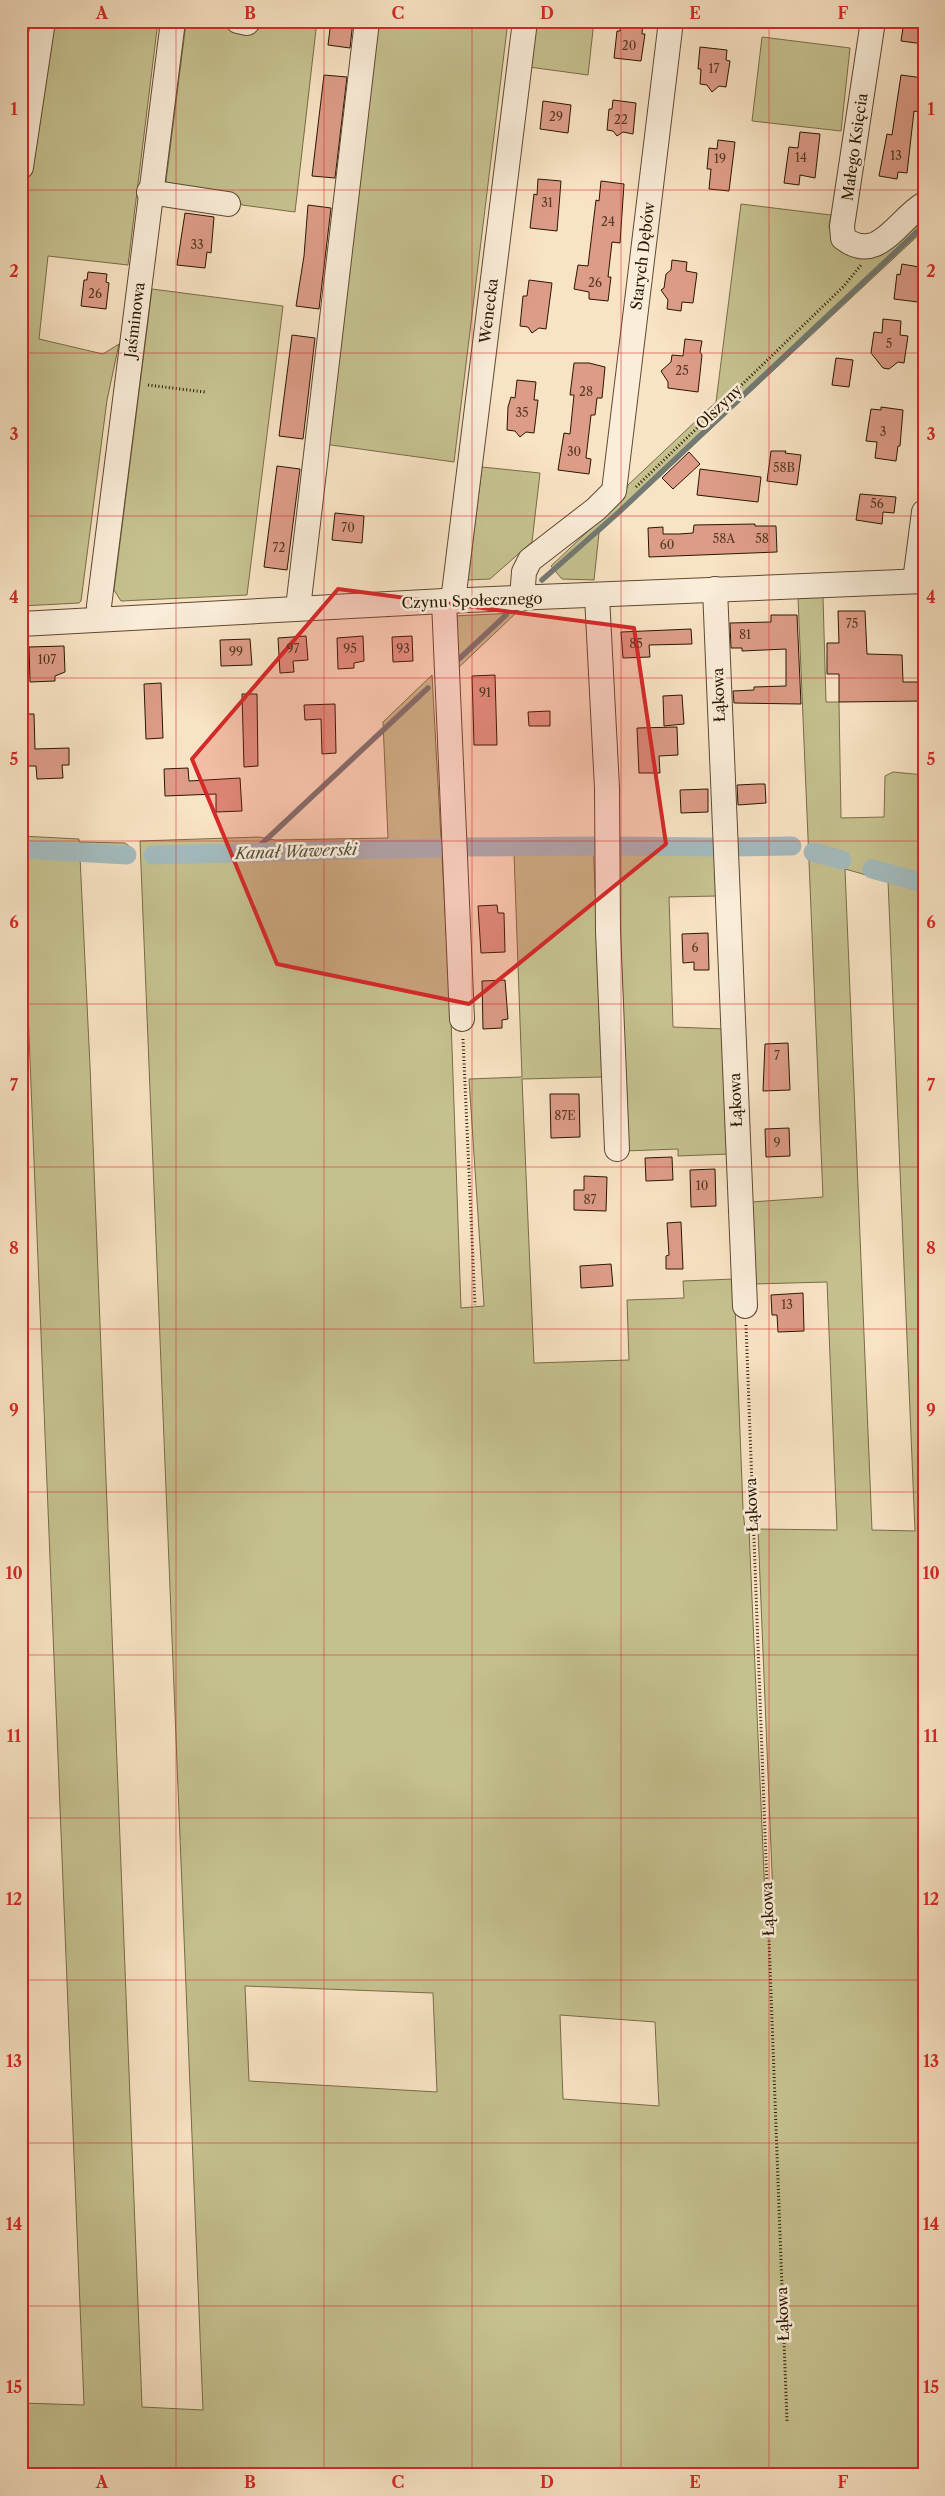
<svg xmlns="http://www.w3.org/2000/svg" width="945" height="2496" font-family="'Libre Caslon Text',serif">
  <rect width="100%" height="100%" fill="#f8e3c4"/>
  <filter id="stains"><feTurbulence type="fractalNoise" baseFrequency=".004" numOctaves="4"/><feColorMatrix values="0 0 0 0 .2 0 0 0 0 .09 0 0 0 0 .02 0 0 0 .5 -.17"/></filter>
  <radialGradient id="worn" r=".72"><stop offset=".6" stop-color="#630" stop-opacity="0"/><stop offset="1" stop-color="#630" stop-opacity=".3"/></radialGradient>
  <g fill="#c5c18f" stroke="#786c48" fill-rule="evenodd">
    <path d="M21,21h13l-13,74z"/>
    <path d="M49,21h109l-30,244 -80,-9 -9,83 64,15 16,-10 -12,56 -26,201 -2,2 -58,3v-433z"/>
    <path d="M262,21h55l-22,191 -53,-7 -8,-12 -5,4 -64,-8 21,-166 63,7 4,3 11,-8z"/>
    <path d="M375,21h133l-54,441 -130,-18z"/>
    <path d="M534,21h60l-6,54 -59,-8z"/>
    <path d="M762,37l88,11 -9,83 -89,-10z"/>
    <path d="M741,204l90,11 -2,12 11,19 84,-31v15l-325,303 -5,47 -32,-1 -11,-13 71,-67 6,-14 88,-83z"/>
    <path d="M152,289l131,17 -36,289 -126,6 -7,-11z"/>
    <path d="M482,467l58,6 -8,69 -42,37 -22,1z"/>
    <path d="M823,597l3,105h13l2,116 43,-1 1,-41 8,-4 31,3v1700h-903v-72l63,2 -63,-1569 58,3v3l46,1 5,4 -3,11 -47,-1 10,209 52,1341 61,3 -63,-1569 119,-4 16,3 113,-2 -5,-116 49,-47 19,344 10,289 23,-2 -15,-227 53,-2 -8,-224 -52,2 -1,-15h132l10,237 -81,2 12,284 95,-3 -2,-60 57,-2 -1,-17 51,-2 9,230 2,21h4l16,366 8,1 -15,-368 79,1 -10,-248 -73,2 -3,-82 72,-5 -25,-599zM845,869l43,12 27,650 -43,-1zM245,1986l188,7 4,99 -188,-11zM560,2015l95,7 4,84 -96,-7z"/>
    <path d="M516,613l-61,58 -2,-55z"/>
    <path d="M611,840l108,1 -2,55 -48,1 4,130 52,2 4,125 -51,2v-7l-54,2z"/>
  </g>
  <g fill="none" stroke-linecap="round" stroke-linejoin="round">
    <g stroke="#737973" stroke-width="5.5">
      <path d="M542,580l77,-68 302,-284"/>
      <path d="M459,659l47,-44"/>
      <path d="M254,851l174,-163"/>
    </g>
    <g stroke="#a3bbbf" stroke-width="19">
      <path d="M617,846l96,1"/>
      <path d="M465,847l131,-1"/>
      <path d="M733,847l59,-1"/>
      <path d="M21,850h8"/>
      <path d="M39,850l88,5"/>
      <path d="M813,852l29,8"/>
      <path d="M153,855l287,-7"/>
      <path d="M872,869l52,14"/>
    </g>
  </g>
  <g fill="#dd9c88" stroke="#2a1601">
    <path d="M331,21h22l-3,27 -22,-3z"/>
    <path d="M621,21h22l-1,13h3l-4,27 -27,-3 3,-27h3z"/>
    <path d="M904,21h20v23l-23,-3z"/>
    <path d="M700,47l27,3 -1,10 4,1 -4,26 -7,-1 -7,6 -5,-7 -7,-1 1,-15h-3z"/>
    <path d="M324,75l23,2 -12,101 -23,-2z"/>
    <path d="M901,75l22,3 -1,12h2v23l-10,-2 -7,62 -9,-1 -1,7 -18,-3 8,-42 5,1z"/>
    <path d="M613,100l23,3 -3,31 -10,-2 -6,4 -4,-5 -6,-1 2,-21h3z"/>
    <path d="M543,101l28,4 -3,28 -28,-4z"/>
    <path d="M800,132l20,2 -5,44 -15,-3 -1,10 -15,-2 5,-36 9,1z"/>
    <path d="M718,140l17,2 -6,49 -20,-2 2,-20h-4l2,-21 8,1z"/>
    <path d="M538,179l23,2 -4,50 -27,-3 4,-34 3,1z"/>
    <path d="M601,181l23,3 -4,59 -8,-1 -4,35h3l-3,24 -19,-2v-7l-15,-3 4,-24 10,1 8,-66 3,1z"/>
    <path d="M308,205l23,3 -12,101 -23,-3 8,-50z"/>
    <path d="M185,213l29,4 -3,36 -4,-1 -2,16 -28,-3z"/>
    <path d="M672,260l15,2 -1,9 11,2 -4,30 -11,-1 -1,9 -14,-2 1,-9 -7,-10 3,-2 2,-14 5,-4z"/>
    <path d="M902,264l17,3 -1,10h3l-3,25 -24,-3 3,-25 3,1z"/>
    <path d="M88,272l19,2 -1,8 3,1 -3,26 -25,-3 3,-26h3z"/>
    <path d="M529,280l23,3 -6,46 -7,-1 -7,5 -4,-6 -8,-1 3,-30h4z"/>
    <path d="M883,319l18,2 -1,14 8,1 -4,27 -6,-1 -9,7 -6,-1 -12,-15 3,-21 8,1z"/>
    <path d="M292,335l23,3 -12,101 -24,-3z"/>
    <path d="M685,339l17,2 -2,11 2,3 -4,37 -30,-4v-6l-7,-11 10,-9 1,-7 11,1z"/>
    <path d="M836,358l17,2 -4,27 -17,-2z"/>
    <path d="M574,363h15l16,4 -3,31h-5l-2,17h-4l-5,43 5,1 -2,15 -31,-4 6,-37 6,1 4,-39h-4z"/>
    <path d="M517,380l19,2 -2,18h4l-4,33 -8,-1 -6,5 -5,-6 -8,-1 1,-23 3,-10 4,1z"/>
    <path d="M881,407l22,3 -3,36h-2l-2,15 -21,-3 2,-16 -11,-1 5,-32 10,1z"/>
    <path d="M771,451h15l-1,2 16,2 -4,30 -30,-4z"/>
    <path d="M689,452l11,12 -27,25 -11,-11z"/>
    <path d="M277,466l23,3 -13,101 -23,-3z"/>
    <path d="M700,469l61,8 -3,25 -61,-7z"/>
    <path d="M860,494l36,3 -2,16 -11,-1 -1,12 -26,-4z"/>
    <path d="M335,513l29,3 -2,27 -30,-3z"/>
    <path d="M755,524v2h21l1,26 -128,5 -1,-29 15,-1v7h16l14,-1 1,-8z"/>
    <path d="M838,611h27l2,43 35,1 1,27h21v19l-85,1v-28h-12v-31h12z"/>
    <path d="M771,615h26l4,89 -67,-1 -1,-12 21,-1v-3l32,-1v-37l-44,2v-3h-11l-1,-25 41,-1z"/>
    <path d="M691,629l1,15 -43,1 1,12 -27,1 -2,-26z"/>
    <path d="M306,636l2,24 -15,1 1,11 -14,1 -2,-35z"/>
    <path d="M363,636l1,25 -10,2v5l-16,1 -1,-31z"/>
    <path d="M412,636l1,25 -20,1 -1,-25z"/>
    <path d="M250,639l2,26 -31,1 -1,-26z"/>
    <path d="M64,646l1,26 -10,4v5l-25,1 -1,-35z"/>
    <path d="M495,675l2,70h-23l-2,-69z"/>
    <path d="M161,683l2,55 -17,1 -2,-55z"/>
    <path d="M242,694h15l1,72 -14,1z"/>
    <path d="M682,695l2,29 -20,2 -1,-30z"/>
    <path d="M335,704l1,49 -14,1 -1,-35 -16,1 -1,-15z"/>
    <path d="M550,711v15h-21l-1,-14z"/>
    <path d="M21,714h13l1,35 34,-1v17h-7l1,13 -26,1 -1,-13h-15z"/>
    <path d="M677,727l1,28 -19,1 1,17h-21l-2,-45z"/>
    <path d="M188,768l1,13 51,-3 2,33 -26,1v-18l-51,2 -1,-27z"/>
    <path d="M758,784h7l1,19 -28,2 -1,-20z"/>
    <path d="M708,789v23l-27,1 -1,-23z"/>
    <path d="M497,905l1,8h6l1,39 -24,1 -3,-47z"/>
    <path d="M708,933l1,37h-15v-8l-11,1 -1,-29z"/>
    <path d="M505,980l3,39 -6,1v8l-19,1 -1,-48z"/>
    <path d="M788,1043l2,47 -27,1 2,-47z"/>
    <path d="M550,1094h29l1,43 -29,1z"/>
    <path d="M789,1128l1,28 -24,1 -1,-28z"/>
    <path d="M672,1157l1,23 -27,1 -1,-23z"/>
    <path d="M715,1169l1,37 -25,1 -1,-37z"/>
    <path d="M584,1176l23,1 -1,34 -32,-1v-20h10z"/>
    <path d="M681,1222l2,47h-17v-13l3,-1 -2,-32z"/>
    <path d="M611,1264l2,22 -32,2 -1,-22z"/>
    <path d="M803,1293l1,38 -26,1 -1,-17h-5l-1,-20z"/>
  </g>
  <g fill="none" stroke-linecap="round" stroke-linejoin="round">
    <g stroke="#5e4932" stroke-width="26">
      <g id="minor">
        <path d="M238,21l9,2"/>
        <path d="M873,21l-31,205 1,12c35,27 54,-18 81,-34"/>
        <path d="M21,167l22,-146"/>
        <path d="M149,192l79,12"/>
        <path d="M915,581l9,-69"/>
        <path d="M715,589l30,717"/>
        <path d="M597,596l10,192 1,143 9,218"/>
        <path d="M522,599l2,-27 6,-12 66,-51 18,-18 57,-470"/>
        <path d="M444,601l18,418"/>
        <path d="M453,601l72,-580"/>
        <path d="M298,608l69,-587"/>
        <path d="M100,619l-1,-13 74,-585"/>
        <path d="M21,624l423,-23 480,-20"/>
      </g>
    </g>
    <g stroke="#2a1601" stroke-width="3" stroke-dasharray="1 2.5" stroke-linecap="butt">
      <path d="M148,385l57,7"/>
      <path d="M636,487l208,-201 17,-21"/>
      <path d="M463,1039l12,266"/>
      <path d="M746,1325l41,1096"/>
    </g>
    <use href="#minor" stroke="#faedd9" stroke-width="24"/>
  </g>
  <path fill="#d62828" fill-opacity="0.2" stroke="#d62828" stroke-width="4" stroke-linejoin="round" d="M338,589l296,39 32,216 -197,160 -192,-40 -85,-205z"/>
  <path fill="none" stroke="#d62828" stroke-width="1" stroke-opacity="0.55" d="M176,21v2454M324,21v2454M472,21v2454M621,21v2454M769,21v2454M21,190h903M21,353h903M21,516h903M21,678h903M21,841h903M21,1004h903M21,1167h903M21,1329h903M21,1492h903M21,1655h903M21,1818h903M21,1980h903M21,2143h903M21,2306h903"/>
  <g text-anchor="middle" stroke-width="5" stroke-linejoin="round" paint-order="stroke">
    <g font-size="12" fill="#573823">
      <text x="629" y="50">20</text>
      <text x="714" y="73">17</text>
      <text x="556" y="121">29</text>
      <text x="621" y="124">22</text>
      <text x="896" y="160">13</text>
      <text x="801" y="162">14</text>
      <text x="720" y="163">19</text>
      <text x="547" y="207">31</text>
      <text x="608" y="226">24</text>
      <text x="197" y="249">33</text>
      <text x="595" y="287">26</text>
      <text x="95" y="298">26</text>
      <text x="889" y="348">5</text>
      <text x="682" y="375">25</text>
      <text x="586" y="396">28</text>
      <text x="522" y="417">35</text>
      <text x="883" y="436">3</text>
      <text x="574" y="456">30</text>
      <text x="784" y="472">58B</text>
      <text x="877" y="508">56</text>
      <text x="348" y="532">70</text>
      <text x="724" y="543">58A</text>
      <text x="762" y="543">58</text>
      <text x="667" y="549">60</text>
      <text x="279" y="552">72</text>
      <text x="852" y="628">75</text>
      <text x="745" y="639">81</text>
      <text x="636" y="648">85</text>
      <text x="293" y="653">97</text>
      <text x="350" y="653">95</text>
      <text x="403" y="653">93</text>
      <text x="236" y="656">99</text>
      <text x="47" y="664">107</text>
      <text x="485" y="697">91</text>
      <text x="695" y="952">6</text>
      <text x="777" y="1060">7</text>
      <text x="565" y="1120">87E</text>
      <text x="777" y="1147">9</text>
      <text x="702" y="1190">10</text>
      <text x="590" y="1204">87</text>
      <text x="787" y="1309">13</text>
    </g>
    <g font-size="15" fill="#2a1601" stroke="#faedd9">
      <text transform="translate(855 147) rotate(-82)" y="5">Małego Księcia</text>
      <text transform="translate(643 256) rotate(-83)" y="5">Starych Dębów</text>
      <text transform="translate(489 311) rotate(-83)" y="5">Wenecka</text>
      <text transform="translate(135 320) rotate(-83)" y="5">Jaśminowa</text>
      <text transform="translate(719 407) rotate(-44)" y="5">Olszyny</text>
      <text transform="translate(472 601) rotate(-2)" y="5">Czynu Społecznego</text>
      <text transform="translate(719 695) rotate(-92)" y="5">Łąkowa</text>
      <text transform="translate(736 1100) rotate(-92)" y="5">Łąkowa</text>
      <text transform="translate(752 1505) rotate(-92)" y="5">Łąkowa</text>
      <text transform="translate(768 1909) rotate(-92)" y="5">Łąkowa</text>
      <text transform="translate(783 2314) rotate(-92)" y="5">Łąkowa</text>
    </g>
    <g font-size="16" font-style="italic" fill="#545044" stroke="#faedd9">
      <text transform="translate(296 851) rotate(-2)" y="6">Kanał Wawerski</text>
    </g>
  </g>
  <rect width="945" height="2496" fill="none" stroke="#f8e3c4" stroke-width="55"/>
  <rect x="28" y="28" width="890" height="2440" fill="none" stroke="#d62828" stroke-width="2"/>
  <g font-size="16" text-anchor="middle" font-weight="bold" fill="#d62828">
    <text x="102" y="19">A</text>
    <text x="250" y="19">B</text>
    <text x="398" y="19">C</text>
    <text x="547" y="19">D</text>
    <text x="695" y="19">E</text>
    <text x="843" y="19">F</text>
    <text x="14" y="115">1</text>
    <text x="931" y="115">1</text>
    <text x="14" y="277">2</text>
    <text x="931" y="277">2</text>
    <text x="14" y="440">3</text>
    <text x="931" y="440">3</text>
    <text x="14" y="603">4</text>
    <text x="931" y="603">4</text>
    <text x="14" y="765">5</text>
    <text x="931" y="765">5</text>
    <text x="14" y="928">6</text>
    <text x="931" y="928">6</text>
    <text x="14" y="1091">7</text>
    <text x="931" y="1091">7</text>
    <text x="14" y="1254">8</text>
    <text x="931" y="1254">8</text>
    <text x="14" y="1416">9</text>
    <text x="931" y="1416">9</text>
    <text x="14" y="1579">10</text>
    <text x="931" y="1579">10</text>
    <text x="14" y="1742">11</text>
    <text x="931" y="1742">11</text>
    <text x="14" y="1905">12</text>
    <text x="931" y="1905">12</text>
    <text x="14" y="2067">13</text>
    <text x="931" y="2067">13</text>
    <text x="14" y="2230">14</text>
    <text x="931" y="2230">14</text>
    <text x="14" y="2393">15</text>
    <text x="931" y="2393">15</text>
    <text x="102" y="2488">A</text>
    <text x="250" y="2488">B</text>
    <text x="398" y="2488">C</text>
    <text x="547" y="2488">D</text>
    <text x="695" y="2488">E</text>
    <text x="843" y="2488">F</text>
  </g>
  <rect width="100%" height="100%" filter="url(#stains)"/>
  <rect width="100%" height="100%" fill="url(#worn)"/>
</svg>
